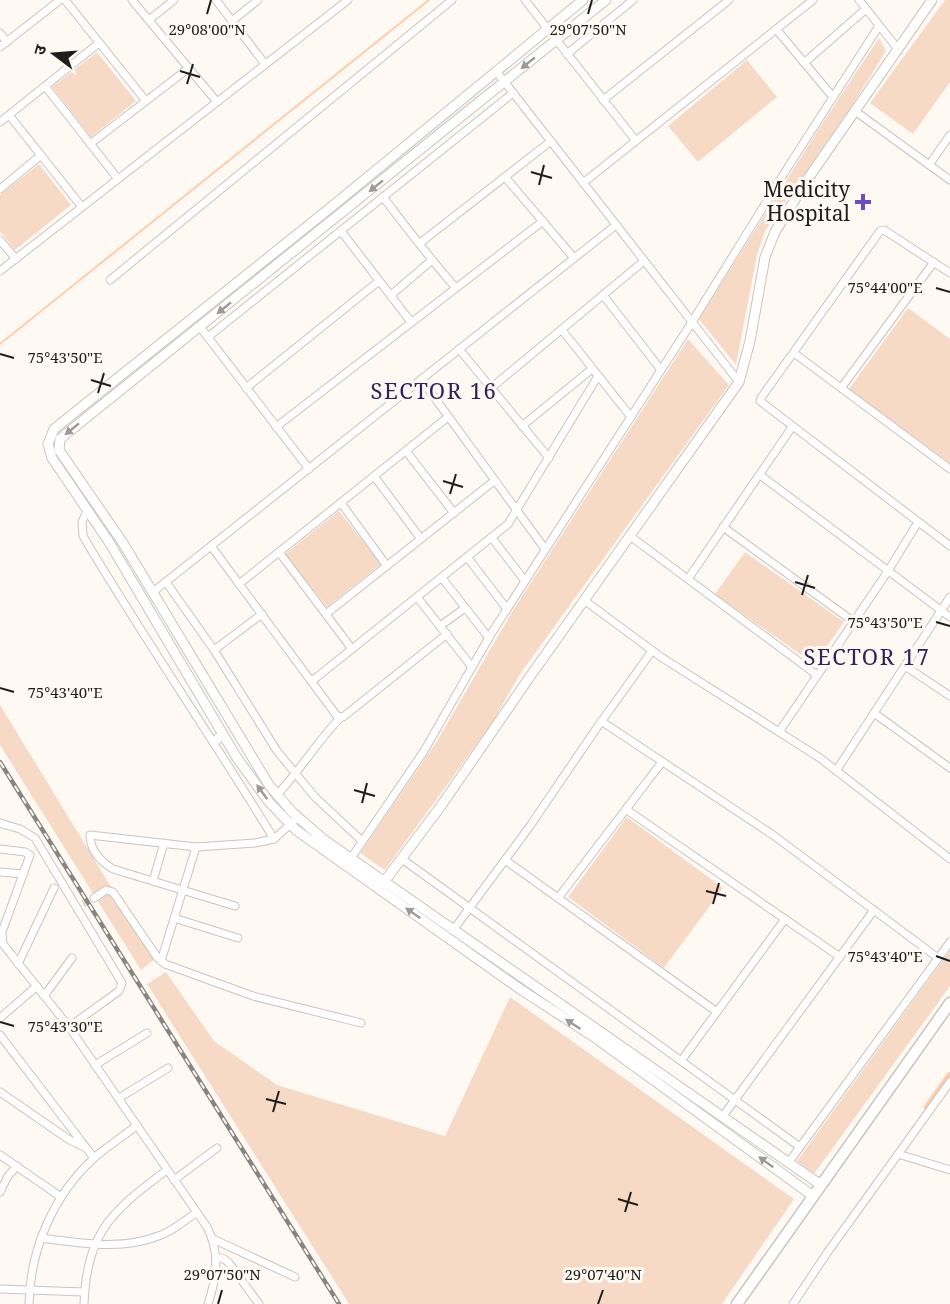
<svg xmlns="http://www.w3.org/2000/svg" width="950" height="1304" font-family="'Noto Serif','Noto Sans Devanagari',serif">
  <rect width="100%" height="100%" fill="#fff9f4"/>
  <g fill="#f7dac6">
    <path d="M945,0h5v82l-37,52 -43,-31z"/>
    <path d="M879,38l7,13 -33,53 -88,127 -8,24 -21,110 -37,-46 119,-189z"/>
    <path d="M97,52l39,49 -45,36 -39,-50z"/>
    <path d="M747,60l30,37 -79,65 -30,-36z"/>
    <path d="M39,164l32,41 -56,45 -15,-19v-36z"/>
    <path d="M908,308l42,31v124l-101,-74z"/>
    <path d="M688,339l41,46 -209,289 -28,49 -107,147 -25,-17 77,-112 75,-129z"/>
    <path d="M339,511l42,53 -54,43 -42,-53z"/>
    <path d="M745,552l99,70 -30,42 -99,-70z"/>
    <path d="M0,705l155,254 -14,11 -141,-225z"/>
    <path d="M627,817l96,71 -59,80 -96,-71z"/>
    <path d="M950,950v36l-136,188 -17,-13z"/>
    <path d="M166,972l48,69 63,44 168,51 65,-139 284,202 -72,105h-373l-202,-320z"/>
  </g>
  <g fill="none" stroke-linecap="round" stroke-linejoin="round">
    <path stroke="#ffcda9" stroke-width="2" d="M0,344l429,-344"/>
    <path stroke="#ffcda9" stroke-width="8" d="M928,1107l22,-31"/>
    <path stroke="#ded8d4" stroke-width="7" stroke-dasharray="7 3.5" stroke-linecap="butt" d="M83,904l11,-6"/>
    <g stroke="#cac4c0" stroke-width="9">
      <g id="street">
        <path d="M65,0l81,101"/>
        <path d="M132,0l85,102"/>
        <path d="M216,0l49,64"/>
        <path d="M525,0l111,141"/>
        <path d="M859,0l39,49"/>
        <path d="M149,20l25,-20"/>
        <path d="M232,21l26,-21"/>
        <path d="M776,29l57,68"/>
        <path d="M0,33l7,9"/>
        <path d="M0,47l60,-47"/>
        <path d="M567,54l66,-54"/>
        <path d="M804,63l62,-54"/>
        <path d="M496,71l243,311"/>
        <path d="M45,86l73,93"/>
        <path d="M603,100l126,-100"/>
        <path d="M855,111l95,69"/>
        <path d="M9,115l73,92"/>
        <path d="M0,122l99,-79"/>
        <path d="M90,144l99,-76"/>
        <path d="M929,165l21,-30"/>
        <path d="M505,177l69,81"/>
        <path d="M583,183l230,-183"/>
        <path d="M0,189l41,-34"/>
        <path d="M383,197c24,31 47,62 73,91"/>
        <path d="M341,231l70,91"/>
        <path d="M0,240l16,19"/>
        <path d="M420,243l131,-102"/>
        <path d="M0,271l348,-271"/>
        <path d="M950,273l-66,-43 -4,1 -119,167 -1,3 190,145"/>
        <path d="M110,280l342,-280"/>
        <path d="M391,295l40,-34"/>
        <path d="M603,295l58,75"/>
        <path d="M200,327l109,142"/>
        <path d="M562,330l69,87"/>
        <path d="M208,337l305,-244"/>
        <path d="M459,349l90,109"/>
        <path d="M794,353l156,116"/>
        <path d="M421,379l124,170"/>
        <path d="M246,388l133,-107"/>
        <path d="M491,388l153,-127"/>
        <path d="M841,388l93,-126"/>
        <path d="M522,426l70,-57"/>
        <path d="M276,427l267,-206"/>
        <path d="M406,451l48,62"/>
        <path d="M760,475l190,142"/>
        <path d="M374,476l47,63"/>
        <path d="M341,503l46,63"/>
        <path d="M87,511l-5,11 1,14c61,103 129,201 191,303"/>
        <path d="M723,527l131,95"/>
        <path d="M630,536l187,139"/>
        <path d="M492,538l33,43"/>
        <path d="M211,546l126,170 6,1 104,-83"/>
        <path d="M279,552l73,97"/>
        <path d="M467,557l40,52"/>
        <path d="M442,578l47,60"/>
        <path d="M688,579l104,-152"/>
        <path d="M166,582l48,68 63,101 38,46 47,44"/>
        <path d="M239,584l209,-167"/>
        <path d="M153,592l463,-367"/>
        <path d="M417,597l55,70"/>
        <path d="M584,600l77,57 159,101 130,101"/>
        <path d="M326,614l168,-133"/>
        <path d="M440,626l25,-18"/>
        <path d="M214,650l48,-36"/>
        <path d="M905,666l45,30"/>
        <path d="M312,681l196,-157 90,-148"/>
        <path d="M874,713l76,55"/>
        <path d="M601,721l172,114 165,123"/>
        <path d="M779,732l109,-161 30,-49"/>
        <path d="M836,771l114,-174"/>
        <path d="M277,795c23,-25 40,-53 63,-77"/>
        <path d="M627,810l213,147"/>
        <path d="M0,823l20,6 15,9 87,145 -3,8 -50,36"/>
        <path d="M0,849l25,3 5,3 -28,77 1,12 66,83 138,200c13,25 10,50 1,77"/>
        <path d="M402,859l398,288"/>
        <path d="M505,860l212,152"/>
        <path d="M349,861l75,-110 67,-117 201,-312 96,-155 91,-141"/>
        <path d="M0,872l24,2"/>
        <path d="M153,881l11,-38"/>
        <path d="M94,898l12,-8 7,2 44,65 8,7 88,32 108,27"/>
        <path d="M558,898l104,-136"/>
        <path d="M235,906l-122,-37c-13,-8 -23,-19 -23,-34l106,12 59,-4 19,-4 20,-18"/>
        <path d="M174,918l64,20"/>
        <path d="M454,929l76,-103 66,-97 56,-78"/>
        <path d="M161,961l35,-114"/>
        <path d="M18,964l36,-76"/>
        <path d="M44,996l28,-38"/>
        <path d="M0,1018l37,-32"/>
        <path d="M0,1035l94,123"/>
        <path d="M681,1061l104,-142"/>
        <path d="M95,1065l52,-32"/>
        <path d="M0,1092l68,47 16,8"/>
        <path d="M119,1098l49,-30"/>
        <path d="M723,1116l151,-206"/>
        <path d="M898,1154l52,16"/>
        <path d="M0,1155l61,42"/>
        <path d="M789,1162l161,-220"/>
        <path d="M174,1180l43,-32"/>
        <path d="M0,1192l8,-16 9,-10"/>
        <path d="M41,1238c40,5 81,13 120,-3 13,-5 24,-15 35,-22"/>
        <path d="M213,1239l82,38"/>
        <path d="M216,1257l8,2 5,4 30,41"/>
        <path d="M0,1289l84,3"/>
        <path d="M29,1304c1,-54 24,-108 64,-145 13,-12 30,-22 44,-34"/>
        <path d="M84,1304c3,-73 29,-94 83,-134"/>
        <path d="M793,1304l34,-51 123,-171"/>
      </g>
    </g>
    <g stroke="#cac4c0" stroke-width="11">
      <g id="secondary">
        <path d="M583,0l-253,208 -276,221 -6,15 4,14 57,84 128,216 32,44 27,28 224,159 77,50 216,157"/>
        <path d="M606,0l-540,434 -6,5 -1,11 64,93 146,242 23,27 31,27 498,346"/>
        <path d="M214,742l9,-8"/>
        <path d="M381,886l60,-80 88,-128 210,-296 11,-41 15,-84 10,-25 32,-52 125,-180"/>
      </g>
    </g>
    <g stroke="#cac4c0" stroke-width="13">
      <path id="primary" d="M737,1304l213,-301"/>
    </g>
    <use href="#street" stroke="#fff" stroke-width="7"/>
    <use href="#secondary" stroke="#fff" stroke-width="9"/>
    <use href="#primary" stroke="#fff" stroke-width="10"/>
    <g stroke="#888480" stroke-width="4.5">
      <path id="rail" d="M0,762l339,542"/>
    </g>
    <use href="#rail" stroke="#fff9f4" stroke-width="2" stroke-dasharray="7" stroke-linecap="butt"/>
  </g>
  <defs><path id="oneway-solid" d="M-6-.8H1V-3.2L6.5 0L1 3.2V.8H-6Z" transform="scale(1.5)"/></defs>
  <g fill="#9b9a99">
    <use href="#oneway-solid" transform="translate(528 63) rotate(141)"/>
    <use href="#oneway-solid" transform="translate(376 186) rotate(141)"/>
    <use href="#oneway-solid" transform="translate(224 308) rotate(141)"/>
    <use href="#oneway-solid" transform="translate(72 429) rotate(141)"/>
    <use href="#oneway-solid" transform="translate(262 792) rotate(-126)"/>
    <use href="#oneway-solid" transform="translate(413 913) rotate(-145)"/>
    <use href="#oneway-solid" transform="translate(573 1024) rotate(-147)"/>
    <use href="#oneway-solid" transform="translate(766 1162) rotate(-144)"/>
  </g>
  <path fill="none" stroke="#201e1c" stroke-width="2" d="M207,14l4,-14M588,14l4,-14M180,71l20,6M187,84l6,-20M531,172l21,6M539,185l5,-20M936,288l14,4M0,354l14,4M91,380l20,6M98,393l6,-20M443,481l20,6M450,494l6,-20M795,582l20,6M802,595l6,-20M936,622l14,4M0,688l14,4M354,790l21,6M362,803l5,-20M706,891l20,5M713,904l6,-21M936,956l14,5M0,1022l14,4M266,1099l20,5M273,1112l6,-21M618,1199l20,6M625,1212l6,-20M218,1304l4,-14M598,1304l5,-14"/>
  <path fill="#6e4ac3" stroke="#fff9f4" stroke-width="2" d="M860 193h6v6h6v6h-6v6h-6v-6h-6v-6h6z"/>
  <g text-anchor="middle" stroke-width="6" stroke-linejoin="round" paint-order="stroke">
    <g font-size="21" fill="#201e1c" stroke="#fff9f4" text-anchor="end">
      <text x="850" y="197">Medicity<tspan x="850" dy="24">Hospital</tspan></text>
    </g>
    <g font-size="22" letter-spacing="1.5" fill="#32215c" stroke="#fff9f4">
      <text x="434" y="399">SECTOR 16</text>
      <text x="867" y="665">SECTOR 17</text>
    </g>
  </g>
  <g font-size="15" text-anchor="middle" fill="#201e1c" stroke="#fff9f4" stroke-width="6" stroke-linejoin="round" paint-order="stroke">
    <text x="207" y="35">29°08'00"N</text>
    <text x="588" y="35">29°07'50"N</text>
    <text x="885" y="293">75°44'00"E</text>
    <text x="65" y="363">75°43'50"E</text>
    <text x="885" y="628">75°43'50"E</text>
    <text x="65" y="698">75°43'40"E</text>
    <text x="885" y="962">75°43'40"E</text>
    <text x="65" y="1032">75°43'30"E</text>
    <text x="222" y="1280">29°07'50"N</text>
    <text x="603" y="1280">29°07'40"N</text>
  </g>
  <g transform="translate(54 54) rotate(286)" stroke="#fff9f4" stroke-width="4.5" paint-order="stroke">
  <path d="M0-4.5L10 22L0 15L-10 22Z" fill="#201e1c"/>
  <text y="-9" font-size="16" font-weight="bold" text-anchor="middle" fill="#201e1c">उ</text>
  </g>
</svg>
